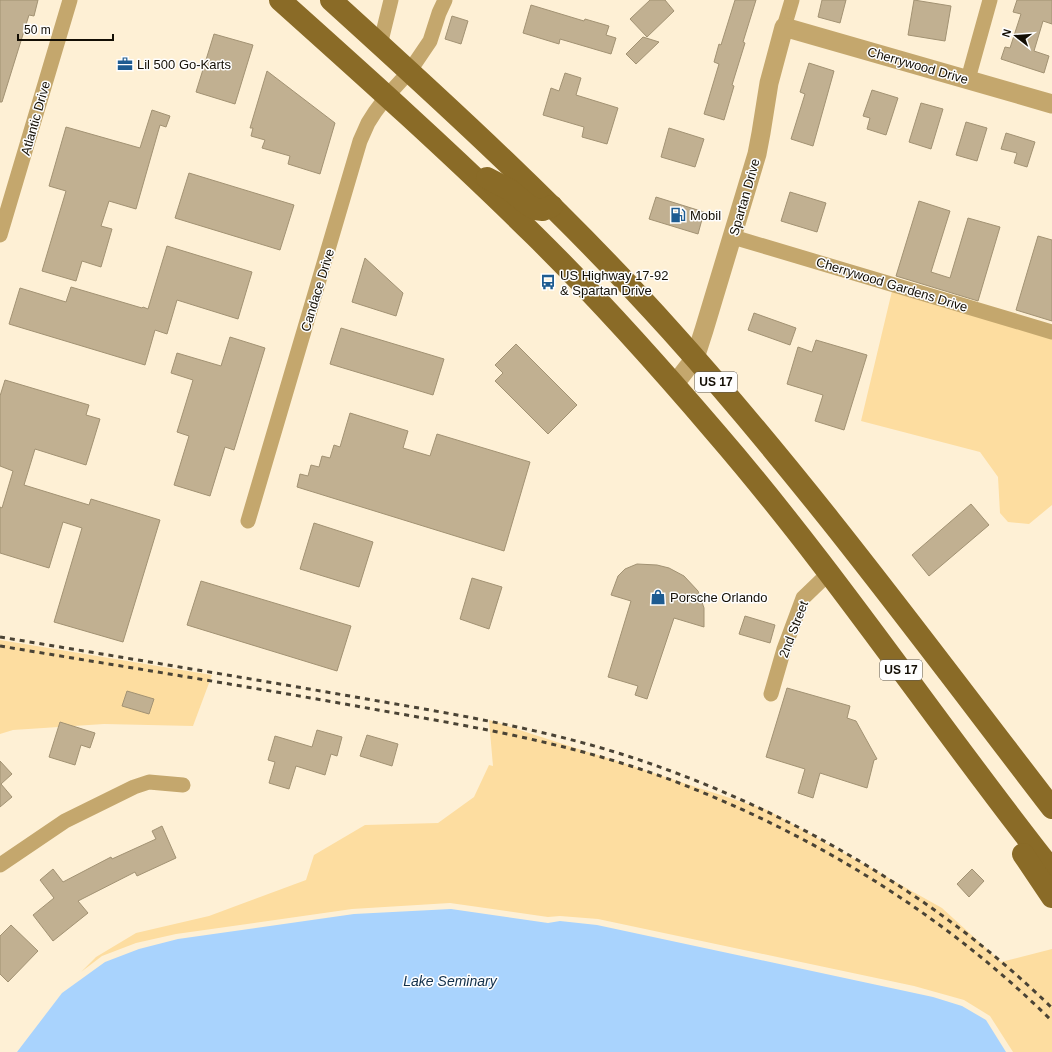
<svg xmlns="http://www.w3.org/2000/svg" width="1052" height="1052" font-family="Arial,sans-serif">
  <rect width="100%" height="100%" fill="#fef0d5"/>
  <g fill="#fddda0">
    <path d="M892,291l160,48v166l-23,19 -21,-2 -8,-9 -2,-36 -18,-25 -119,-31z"/>
    <path d="M0,640l212,35 -19,51 -89,-2 -91,6 -13,4z"/>
    <path d="M489,720l278,90 175,98 59,54 51,-13v103h-39l-23,-36 -26,-16 -50,-14 -316,-67 -38,-3 -12,1 -98,-14 -98,6 -176,25 -40,9 -34,13 -21,16 15,-15 40,-24 73,-17 97,-36 8,-25 51,-30 73,-2 36,-26 15,-32 4,1z"/>
  </g>
  <path fill="#a9d3fd" d="M451,909l97,14 12,-2 37,4 336,72 29,9 24,14 20,32h-989l45,-59 43,-31 34,-13 39,-10 176,-25z"/>
  <g fill="#c1b091" stroke="#a29273">
    <path d="M0,0h38l-4,16 -5,-1 -27,87h-2z"/>
    <path d="M650,0h15l9,11 -27,26 -17,-18z"/>
    <path d="M735,0h21l-13,42 2,1 -13,42 2,1 -10,34 -20,-6 15,-50 -5,-2 5,-18 2,1z"/>
    <path d="M822,0h24l-6,23 -22,-6z"/>
    <path d="M914,0l37,6 -6,35 -37,-6z"/>
    <path d="M1017,0h35v24l-9,-3 -9,30 15,5 -5,17 -43,-14 4,-12 5,1 11,-34 -8,-2z"/>
    <path d="M531,5l53,16 1,-2 24,7 -3,9 10,3 -5,16 -51,-15 -1,5 -36,-11z"/>
    <path d="M452,16l16,5 -7,23 -16,-5z"/>
    <path d="M214,34l39,11 -18,59 -39,-12z"/>
    <path d="M643,37l16,5 -23,22 -10,-10z"/>
    <path d="M809,63l25,8 -21,75 -22,-7 14,-45 -5,-2z"/>
    <path d="M267,71l68,52 -15,51 -32,-10 2,-8 -28,-8 3,-8 -14,-4 2,-8h-3z"/>
    <path d="M565,73l16,5 -5,17 42,13 -11,36 -25,-7 2,-10 -41,-12 8,-27 8,3z"/>
    <path d="M872,90l26,8 -12,37 -19,-6 3,-11 -7,-2z"/>
    <path d="M921,103l22,6 -12,40 -22,-7z"/>
    <path d="M152,110l18,6 -4,11 -6,-2 -24,84 -27,-8 -8,25 11,3 -11,38 -19,-6 -6,20 -34,-10 24,-80 -17,-5 17,-59 74,21z"/>
    <path d="M966,122l21,6 -10,33 -21,-6z"/>
    <path d="M669,128l35,11 -9,28 -34,-10z"/>
    <path d="M1006,133l29,9 -8,25 -13,-4 3,-10 -16,-4z"/>
    <path d="M189,173l105,32 -14,45 -105,-32z"/>
    <path d="M790,192l36,11 -9,29 -36,-11z"/>
    <path d="M656,197l48,15 -6,22 -49,-15z"/>
    <path d="M919,201l31,10 -19,61 19,6 18,-60 32,9 -22,74 -82,-25z"/>
    <path d="M1038,236l14,4v81l-36,-11z"/>
    <path d="M167,246l85,26 -14,47 -61,-19 -10,34 -12,-4 -10,35 -136,-41 11,-36 46,14 5,-15 71,21 1,-1 5,2z"/>
    <path d="M365,258l38,35 -7,23 -44,-14z"/>
    <path d="M754,313l42,15 -6,17 -42,-15z"/>
    <path d="M341,328l103,31 -11,36 -103,-31z"/>
    <path d="M230,337l35,11 -31,102 -9,-3 -15,49 -36,-11 15,-49 -12,-4 16,-52 -22,-7 6,-20 44,13z"/>
    <path d="M816,340l51,15 -23,75 -29,-9 8,-26 -36,-11 11,-37 14,5z"/>
    <path d="M516,344l61,61 -29,29 -53,-53 8,-8 -8,-8z"/>
    <path d="M5,380l84,25 -3,10 14,4 -14,46 -51,-16 -11,36 65,20 2,-6 69,21 -37,122 -69,-20 28,-94 -19,-6 -14,46 -49,-15v-46l2,1 11,-37 -13,-5v-70z"/>
    <path d="M350,413l58,18 -5,17 27,8 7,-22 93,28 -26,89 -207,-64 3,-13 8,2 3,-11 8,2 3,-11 8,2 4,-13 6,2z"/>
    <path d="M971,504l18,21 -60,51 -17,-21z"/>
    <path d="M314,523l59,19 -14,45 -59,-18z"/>
    <path d="M637,564l20,1 12,3 15,8 14,15 6,17v19l-30,-9 -27,81 -12,-4 3,-9 -30,-9 23,-76 -20,-6 7,-19 7,-7z"/>
    <path d="M472,578l30,9 -13,42 -29,-10z"/>
    <path d="M201,581l150,45 -14,45 -150,-46z"/>
    <path d="M745,616l30,9 -5,18 -31,-9z"/>
    <path d="M787,688l63,18 -3,12 9,3 21,38 -3,1 -7,28 -47,-15 -7,25 -15,-5 7,-24 -39,-12z"/>
    <path d="M127,691l27,8 -5,15 -27,-8z"/>
    <path d="M60,722l35,11 -5,15 -9,-3 -6,20 -26,-8z"/>
    <path d="M317,730l25,7 -5,19 -6,-2 -6,21 -29,-9 -7,23 -20,-6 6,-21 -7,-2 7,-24 37,11z"/>
    <path d="M367,735l31,9 -6,22 -32,-10z"/>
    <path d="M0,761l12,13 -11,10 11,13 -12,10z"/>
    <path d="M162,826l14,32 -39,18 -2,-4 -57,29 10,12 -35,28 -20,-26 21,-17 -14,-18 13,-11 10,13 48,-25 1,2 44,-20 -4,-8z"/>
    <path d="M972,869l12,12 -15,16 -12,-13z"/>
    <path d="M11,925l27,26 -30,31 -8,-8v-38z"/>
  </g>
  <g fill="none" stroke-linecap="round" stroke-linejoin="round">
    <g stroke="#c4a76d" stroke-width="15">
      <path d="M784,27l8,-27"/>
      <path d="M380,45l11,-45"/>
      <path d="M968,79l22,-79"/>
      <path d="M0,235l70,-235"/>
      <path d="M733,237l319,95"/>
      <path d="M248,521l112,-380 8,-18 7,-11 12,-16 22,-24 21,-31 9,-28 6,-13"/>
      <path d="M771,694l13,-45 19,-51 26,-25"/>
      <path d="M0,865l65,-44 69,-34 15,-5 34,3"/>
    </g>
    <path stroke="#c4a76d" stroke-width="19" d="M674,385l21,-27 9,-28 53,-176 4,-21 8,-50 15,-56 268,77"/>
    <g stroke="#8a6b27" stroke-width="22">
      <path d="M280,0c86,77 172,154 254,235 64,63 124,130 182,198 120,139 222,293 336,437"/>
      <path d="M331,0c117,106 234,213 340,331 136,151 257,316 381,477"/>
      <path d="M487,178l23,12 18,15 7,4 8,1 9,-4"/>
      <path d="M1023,854l29,43"/>
    </g>
    <g stroke="#4a4335" stroke-width="3" stroke-dasharray="5 5" stroke-linecap="butt">
      <path d="M0,637c120,20 241,40 361,61 86,15 173,29 257,55 157,49 316,139 434,255"/>
      <path d="M0,646c126,21 252,41 378,64 103,18 208,36 306,75 136,53 264,133 368,236"/>
    </g>
  </g>
  <defs>
    <g id="office-bare" transform="scale(1.2)"><path d="M-6-3h4V-5.5h4V-3h4V5H-6ZM-1-4.5V-3h2v-1.5ZM-6 0V1H6V0Z" fill="#1d5b91" stroke="#fefefe" stroke-width="2.5" paint-order="stroke"/></g>
    <g id="fuel-bare" transform="scale(1.2)"><path d="M-5.5-6h7V0h2V4h1.3V-2.5L3-4.5l.8-.8L6-3V5H2.5V1h-1V6h-7ZM-4.2-4.7v3.2H.2V-4.7Z" fill="#1d5b91" stroke="#fefefe" stroke-width="2.5" paint-order="stroke"/></g>
    <g id="bus-bare" transform="scale(1.2)"><path d="M-5-6H5V4H4V6H2V4H-2V6H-4V4H-5ZM-3.5-4V0h7V-4ZM-3.5 1.2v1.5H-2V1.2ZM2 1.2v1.5H3.5V1.2Z" fill="#1d5b91" stroke="#fefefe" stroke-width="2.5" paint-order="stroke"/></g>
    <g id="shop-bare" transform="scale(1.2)"><path d="M-5-2.5h2.3a2.7 3.5 0 0 1 5.4 0H5L5.5 6h-11ZM-1.5-2.5h3a1.5 2.3 0 0 0-3 0Z" fill="#1d5b91" stroke="#fefefe" stroke-width="2.5" paint-order="stroke"/></g>
  </defs>
  <g fill-rule="evenodd">
    <use href="#office-bare" x="125" y="64"/>
    <use href="#fuel-bare" x="678" y="215"/>
    <use href="#bus-bare" x="548" y="282"/>
    <use href="#shop-bare" x="658" y="597"/>
  </g>
  <g text-anchor="middle" stroke-width="3" stroke-linejoin="round" paint-order="stroke">
    <g fill="#fefefe" stroke="#5a564f" stroke-width="1">
      <rect x="695" y="372" width="42" height="20" rx="3"/>
      <rect x="880" y="660" width="42" height="20" rx="3"/>
    </g>
    <g font-size="12" font-weight="bold" fill="#130e04">
      <text x="716" y="386">US 17</text>
      <text x="901" y="674">US 17</text>
    </g>
    <g font-size="13" fill="#130e04" stroke="#fefefe" text-anchor="start">
      <text x="137" y="69">Lil 500 Go-Karts</text>
      <text x="690" y="220">Mobil</text>
      <text x="560" y="280">US Highway 17-92<tspan x="560" dy="15">&amp; Spartan Drive</tspan></text>
      <text x="670" y="602">Porsche Orlando</text>
    </g>
    <g font-size="13" fill="#130e04" stroke="#fefefe">
      <text transform="translate(918 65) rotate(16)" y="5">Cherrywood Drive</text>
      <text transform="translate(35 118) rotate(-74)" y="5">Atlantic Drive</text>
      <text transform="translate(744 197) rotate(-74)" y="5">Spartan Drive</text>
      <text transform="translate(892 284) rotate(17)" y="5">Cherrywood Gardens Drive</text>
      <text transform="translate(317 290) rotate(-73)" y="5">Candace Drive</text>
      <text transform="translate(793 629) rotate(-69)" y="5">2nd Street</text>
    </g>
    <g font-size="14" font-style="italic" fill="#112f4a" stroke="#fefefe">
      <text x="450" y="986">Lake Seminary</text>
    </g>
  </g>
  <g transform="translate(1016 36) rotate(287)" stroke="#fefefe" stroke-width="3" paint-order="stroke">
  <path d="M0-3L7 15L0 10L-7 15Z" fill="#130e04"/>
  <text y="-6" font-size="11" font-weight="bold" text-anchor="middle" fill="#130e04">N</text>
  </g>
  <path d="M18 34v6h95v-6" fill="none" stroke="#130e04" stroke-width="2"/>
  <text x="24" y="34" font-size="12" fill="#130e04" stroke="#fefefe" stroke-width="3" paint-order="stroke">50 m</text>
</svg>
